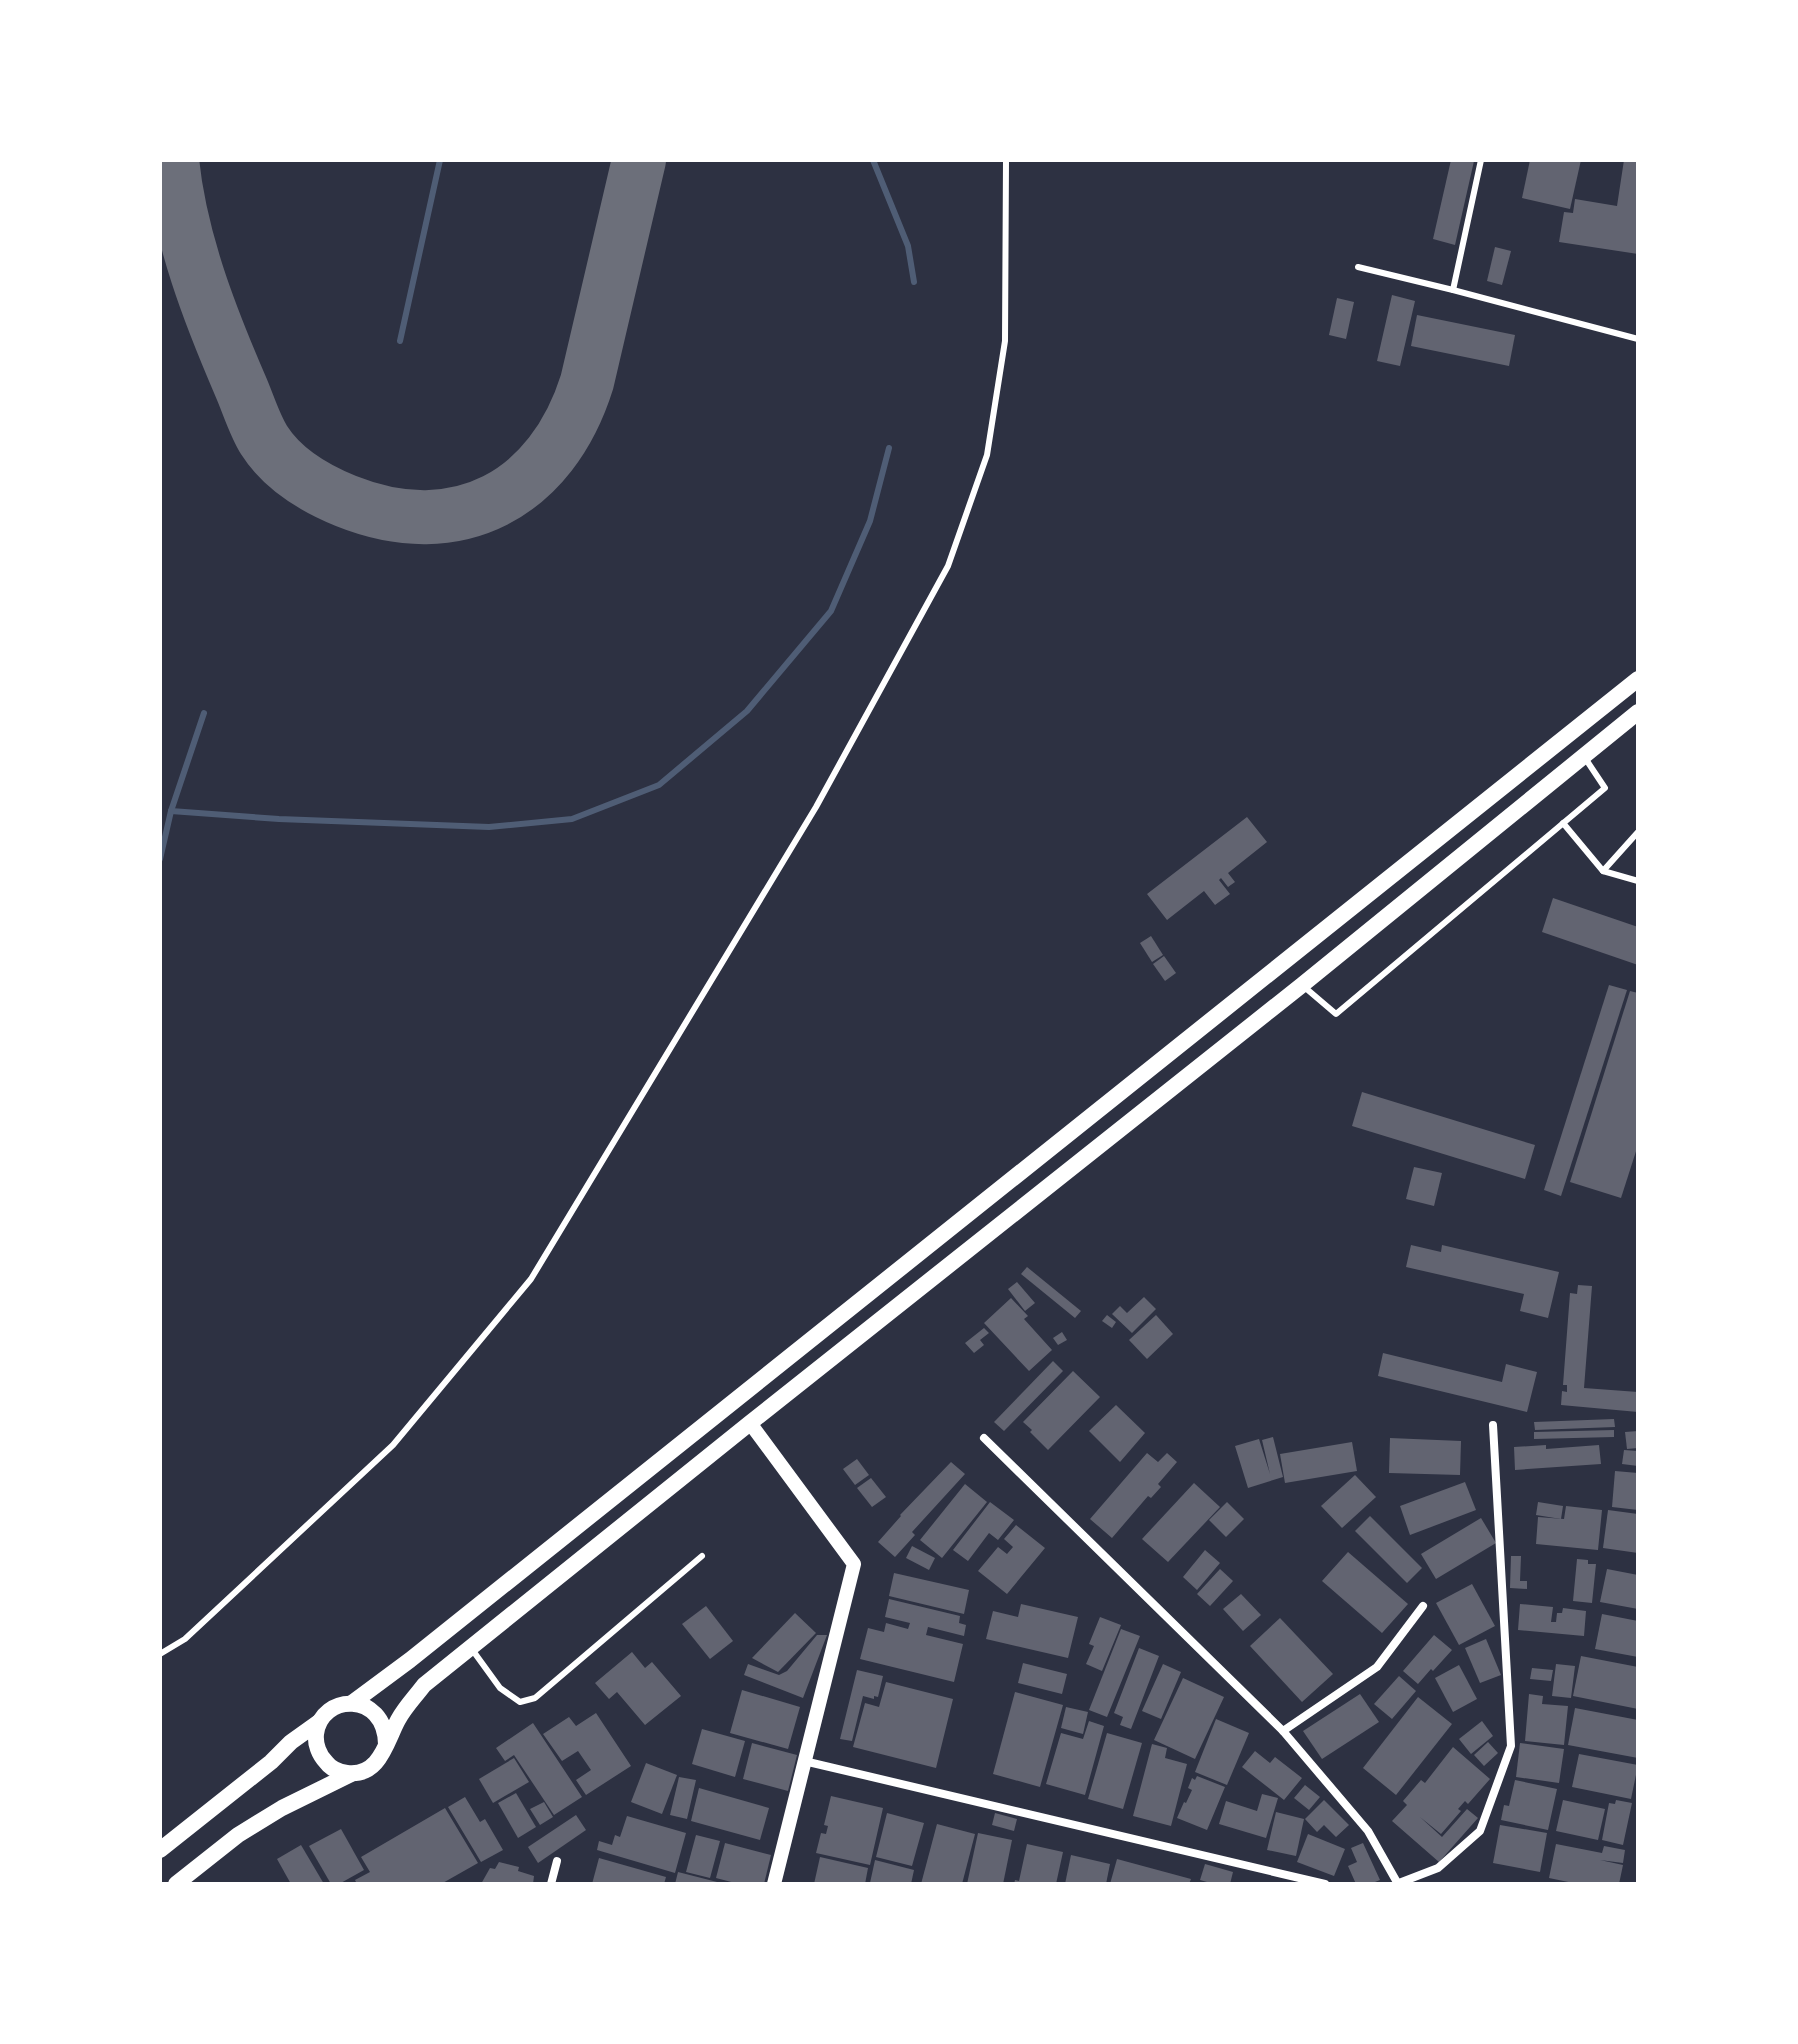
<svg xmlns="http://www.w3.org/2000/svg" width="1798" height="2044" font-family="'Alegreya Sans',sans-serif">
  <rect width="100%" height="100%" fill="#2d3142"/>
  <g fill="none" stroke-linecap="round" stroke-linejoin="round">
    <g stroke="#4f5d75" stroke-width="6">
      <path d="M873,160l35,86 6,36"/>
      <path d="M400,341l40,-181"/>
      <path d="M171,811l108,8 210,8 83,-8 87,-34 88,-74 84,-100 39,-90 19,-73"/>
      <path d="M160,859l11,-48 33,-98"/>
    </g>
    <path stroke="#6c6f7a" stroke-width="54" d="M172,160c8,78 37,153 68,225 8,18 14,39 24,55 19,30 50,48 82,61 112,45 206,-7 241,-119l52,-222"/>
  </g>
  <g fill="#626471">
    <path d="M1451,160l23,1 -19,84 -22,-6z"/>
    <path d="M1530,160h51l-11,49 -48,-11z"/>
    <path d="M1624,160h14v94l-79,-12 5,-30 9,1 2,-14 42,7z"/>
    <path d="M1495,247l16,4 -9,34 -15,-4z"/>
    <path d="M1392,295l23,6 -15,65 -23,-5z"/>
    <path d="M1337,298l17,4 -8,37 -17,-4z"/>
    <path d="M1417,315l98,20 -6,31 -98,-20z"/>
    <path d="M1247,817l20,25 -39,31 7,9 -7,5 -7,-9 -2,2 11,14 -15,11 -11,-14 -37,29 -20,-26z"/>
    <path d="M1553,898l85,29v38l-96,-33z"/>
    <path d="M1151,936l12,19 -11,7 -12,-19z"/>
    <path d="M1164,956l12,17 -11,8 -12,-17z"/>
    <path d="M1609,985l18,5 -66,206 -17,-6z"/>
    <path d="M1630,991l8,2v152l-17,53 -51,-16z"/>
    <path d="M1362,1092l173,53 -10,34 -173,-53z"/>
    <path d="M1414,1167l28,6 -8,33 -28,-7z"/>
    <path d="M1411,1245l30,7 1,-7 117,27 -11,46 -28,-7 4,-17 -118,-27z"/>
    <path d="M1027,1267l54,44 -6,7 -54,-44z"/>
    <path d="M1017,1282l18,21 -10,8 -17,-22z"/>
    <path d="M1578,1285l14,1 -8,102 54,4v20l-77,-7 1,-14 5,1v-7h-4l7,-92 7,1z"/>
    <path d="M1144,1297l12,12 -24,24 -20,-19 8,-8 7,7z"/>
    <path d="M1011,1298l17,18 -4,3 28,31 -23,21 -45,-48z"/>
    <path d="M1107,1315l9,7 -4,6 -10,-7z"/>
    <path d="M1156,1315l17,19 -26,25 -18,-19z"/>
    <path d="M984,1328l5,5 -9,7 4,5 -10,8 -9,-10z"/>
    <path d="M1062,1332l5,8 -9,5 -5,-7z"/>
    <path d="M1383,1353l119,29 4,-18 31,8 -10,40 -149,-36z"/>
    <path d="M1053,1361l10,10 -59,60 -10,-9z"/>
    <path d="M1073,1371l27,26 -52,53 -18,-18 2,-2 -9,-8z"/>
    <path d="M1116,1405l29,28 -25,29 -31,-31z"/>
    <path d="M1614,1419l1,8 -80,3 -1,-8z"/>
    <path d="M1614,1430v7l-80,2v-7z"/>
    <path d="M1638,1431v17l-11,1 -2,-17z"/>
    <path d="M1273,1437l10,40 -35,11 -13,-42 24,-7 11,35 -8,-34z"/>
    <path d="M1390,1438l71,3 -1,34 -71,-2z"/>
    <path d="M1352,1442l5,29 -72,12 -5,-29z"/>
    <path d="M1546,1445v4l53,-4 2,19 -86,6 -1,-23z"/>
    <path d="M1624,1450l14,1v15l-16,-2z"/>
    <path d="M1147,1453l11,9 9,-9 10,9 -19,22 3,3 -10,11 -3,-2 -36,42 -22,-19z"/>
    <path d="M857,1459l12,16 -14,10 -12,-16z"/>
    <path d="M951,1462l14,12 -53,58 3,3 -20,22 -17,-15 23,-26 -1,-1z"/>
    <path d="M1615,1471l23,2v37l-26,-3z"/>
    <path d="M1355,1475l21,22 -34,31 -21,-22z"/>
    <path d="M871,1478l15,19 -14,10 -15,-19z"/>
    <path d="M1465,1482l11,28 -66,25 -10,-29z"/>
    <path d="M1194,1483l26,24 -52,55 -26,-23z"/>
    <path d="M965,1484l22,18 -45,56 -22,-18z"/>
    <path d="M990,1502l24,18 -16,20 -9,-7 -21,28 -15,-11z"/>
    <path d="M1227,1502l17,17 -18,18 -17,-17z"/>
    <path d="M1538,1502l25,4 -2,13 -25,-4z"/>
    <path d="M1566,1506l36,4 -4,40 -62,-6 2,-27 26,2z"/>
    <path d="M1608,1510l30,4v39l-35,-5z"/>
    <path d="M1370,1516l52,52 -15,15 -52,-52z"/>
    <path d="M1481,1518l15,25 -60,36 -15,-25z"/>
    <path d="M1016,1525l29,23 -38,46 -29,-23 20,-24 9,7 6,-7 -9,-8z"/>
    <path d="M912,1546l23,12 -6,12 -23,-12z"/>
    <path d="M1205,1550l15,13 -23,27 -14,-13z"/>
    <path d="M1348,1552l60,52 -26,29 -60,-52z"/>
    <path d="M1511,1556h10l-1,25h7v8l-17,-1z"/>
    <path d="M1577,1559l11,1v4h8l-4,39 -19,-2z"/>
    <path d="M1220,1569l13,12 -23,25 -13,-12z"/>
    <path d="M1607,1569l31,6v34l-38,-7z"/>
    <path d="M894,1573l75,17 -5,24 -75,-18z"/>
    <path d="M1472,1584l23,42 -36,19 -23,-42z"/>
    <path d="M1241,1594l20,21 -18,16 -20,-22z"/>
    <path d="M889,1599l71,17 -1,7 7,2 -2,11 -36,-9 -2,8 37,9 -9,38 -94,-23 8,-31 16,4 2,-9 22,6 2,-6 -25,-6z"/>
    <path d="M1021,1604l57,13 -10,41 -82,-19 7,-28 25,6z"/>
    <path d="M1520,1604l33,3 -2,15h5l1,-9h5l1,-5 23,3 -2,25 -66,-6z"/>
    <path d="M706,1606l27,35 -23,18 -28,-35z"/>
    <path d="M795,1613l21,20 -38,39 -26,-14z"/>
    <path d="M1602,1614l36,7v36l-43,-8z"/>
    <path d="M1100,1617l21,8 -19,46 -16,-7 8,-18 -5,-2z"/>
    <path d="M1280,1618l53,56 -31,28 -52,-56z"/>
    <path d="M1121,1629l19,7 -33,81 -18,-7z"/>
    <path d="M817,1635h10l-24,63 -59,-23 4,-11 31,11 8,-4z"/>
    <path d="M1434,1635l18,15 -19,21 -2,-2 -13,15 -15,-13z"/>
    <path d="M1486,1639l15,36 -21,8 -15,-35z"/>
    <path d="M1139,1648l20,8 -28,73 -11,-4 3,-8 -9,-4z"/>
    <path d="M632,1652l13,16 7,-6 29,34 -36,29 -28,-33 -8,7 -14,-16z"/>
    <path d="M1581,1656l57,11v42l-65,-13z"/>
    <path d="M1023,1663l44,11 -5,20 -44,-11z"/>
    <path d="M1163,1664l18,8 -20,47 -19,-8z"/>
    <path d="M1556,1664l19,2 -4,32 -19,-2z"/>
    <path d="M1459,1665l18,34 -24,13 -18,-34z"/>
    <path d="M1532,1668l21,2 -2,11 -21,-2z"/>
    <path d="M857,1670l26,6 -5,21 -4,-1v3l-11,-3 -11,45 -12,-2z"/>
    <path d="M1399,1676l17,15 -24,28 -18,-15z"/>
    <path d="M1183,1678l41,19 -29,62 -41,-19z"/>
    <path d="M886,1682l67,17 -17,69 -83,-21 12,-44 14,4z"/>
    <path d="M742,1690l58,17 -12,42 -58,-16z"/>
    <path d="M1015,1692l48,13 -23,82 -47,-13z"/>
    <path d="M1360,1694l19,28 -57,37 -19,-28z"/>
    <path d="M1529,1694l14,2 -1,8 26,2 -4,39 -39,-4z"/>
    <path d="M1418,1697l34,27 -56,71 -33,-27z"/>
    <path d="M1066,1707l22,5 -5,22 -22,-6z"/>
    <path d="M1575,1708l63,12v38l-70,-13z"/>
    <path d="M596,1713l35,53 -45,29 -10,-15 15,-10 -13,-19 -16,10 -19,-27 26,-17 7,9z"/>
    <path d="M1216,1719l33,14 -22,52 -32,-13z"/>
    <path d="M1089,1721l15,5 -19,69 -39,-11 15,-51 22,6z"/>
    <path d="M1482,1721l11,15 -22,18 -12,-15z"/>
    <path d="M533,1723l49,74 -28,18 -40,-60 -9,6 -9,-13z"/>
    <path d="M702,1729l43,12 -10,36 -43,-13z"/>
    <path d="M1107,1733l35,10 -19,66 -35,-10z"/>
    <path d="M1488,1742l10,11 -14,13 -10,-11z"/>
    <path d="M752,1743l45,12 -9,36 -45,-12z"/>
    <path d="M1520,1743l44,6 -5,34 -43,-6z"/>
    <path d="M1152,1744l15,4 -2,10 22,6 -16,62 -38,-10z"/>
    <path d="M1453,1747l37,32 -22,25 -3,-3 -7,8 3,2 -20,23 -21,-17 22,20 25,-28 11,9 -39,44 -47,-41 15,-16 -4,-4 18,-21 4,3z"/>
    <path d="M1255,1751l15,12 5,-6 27,21 -18,22 -42,-33z"/>
    <path d="M1579,1754l59,11 -7,34 -59,-12z"/>
    <path d="M514,1758l15,24 -36,21 -14,-24z"/>
    <path d="M646,1763l31,12 -15,39 -31,-12z"/>
    <path d="M1197,1776l28,11 -18,43 -30,-12 7,-16 2,1 6,-13 -4,-2 4,-10 3,2z"/>
    <path d="M679,1777l17,3 -9,39 -17,-4z"/>
    <path d="M1515,1780l42,9 -9,41 -47,-10 3,-15 5,1z"/>
    <path d="M1305,1785l15,12 -11,13 -15,-12z"/>
    <path d="M699,1788l70,20 -9,32 -69,-19z"/>
    <path d="M516,1793l20,34 -18,11 -20,-35z"/>
    <path d="M1262,1794l16,4 -12,40 -47,-14 7,-23 31,10z"/>
    <path d="M831,1796l52,12 -13,57 -54,-12 5,-20 5,1 2,-8 -4,-1z"/>
    <path d="M465,1797l15,25 5,-3 18,31 -22,12 -33,-55z"/>
    <path d="M1324,1800l25,25 -13,12 -12,-12 -7,7 -12,-13z"/>
    <path d="M1563,1800l42,9 -7,31 -42,-9z"/>
    <path d="M1616,1800l16,3 -9,42 -21,-5 7,-37 6,1z"/>
    <path d="M544,1802l9,15 -13,8 -10,-16z"/>
    <path d="M445,1808l33,55 -37,21h-84l-2,-4 15,-8 -9,-15z"/>
    <path d="M1276,1812l28,7 -8,37 -29,-6z"/>
    <path d="M887,1813l37,10 -12,43 -36,-9z"/>
    <path d="M995,1813l22,6 -3,12 -22,-6z"/>
    <path d="M576,1815l10,15 -48,33 -10,-16z"/>
    <path d="M627,1816l59,17 -11,40 -78,-23 2,-9 13,4 3,-10 5,2z"/>
    <path d="M937,1824l38,10 -13,50h-41z"/>
    <path d="M1500,1825l47,8 -7,39 -47,-9z"/>
    <path d="M341,1829l23,41 -25,14h-8l-22,-38z"/>
    <path d="M978,1833l34,7 -9,44h-36z"/>
    <path d="M1308,1834l37,15 -11,27 -37,-14z"/>
    <path d="M696,1835l24,6 -10,37 -24,-6z"/>
    <path d="M725,1843l46,12 -7,29h-25l-23,-6z"/>
    <path d="M1363,1843l17,37 -10,4h-14l-8,-18 9,-4 -6,-14z"/>
    <path d="M1027,1844l36,8 -7,32h-42l1,-4 4,1z"/>
    <path d="M1556,1844l46,9 2,-7 21,4 -2,13 -23,-3 23,5 -4,19h-41l-29,-6z"/>
    <path d="M301,1845l23,39h-33l-14,-25z"/>
    <path d="M1071,1855l39,9 -4,20h-41z"/>
    <path d="M820,1857l48,11 -3,16h-51z"/>
    <path d="M599,1858l67,19 -2,7h-72z"/>
    <path d="M1117,1859l74,20 -2,5h-79z"/>
    <path d="M875,1860l39,10 -3,14 -41,-1z"/>
    <path d="M499,1862l20,5 -1,4 16,5 -1,8h-52l9,-16 5,1z"/>
    <path d="M1205,1864l28,8 -3,12h-16l-14,-4z"/>
    <path d="M678,1872l43,11v1h-46z"/>
  </g>
  <g fill="none" stroke-linecap="round" stroke-linejoin="round">
    <g stroke="#fff" stroke-width="6">
      <path d="M1358,267l95,23 185,49"/>
      <path d="M1453,290l28,-130"/>
      <path d="M1563,823l40,48 35,10"/>
      <path d="M1603,871l35,-39"/>
      <path d="M1302,985l34,29 269,-226 -20,-30"/>
      <path d="M471,1648l29,40 20,14 15,-4 167,-142"/>
      <path d="M160,1654l25,-15 208,-194 138,-166 285,-472 132,-241 39,-111 18,-114 1,-181"/>
    </g>
    <g stroke="#fff" stroke-width="8">
      <path d="M984,1438l299,293 85,100 30,53"/>
      <path d="M1283,1731l94,-64 46,-61"/>
      <path d="M804,1761l521,123"/>
      <path d="M1399,1883l39,-15 42,-37 31,-85 -18,-321"/>
      <path d="M551,1884l6,-23"/>
    </g>
    <path stroke="#fff" stroke-width="14" d="M750,1423l104,141 -80,320"/>
    <g stroke="#fff" stroke-width="16">
      <path d="M352,1703l58,-43 1228,-981"/>
      <path d="M386,1744c-1,-53 -65,-51 -70,-10 -1,10 3,21 10,28 5,7 13,10 21,11 33,4 39,-31 51,-53 7,-13 17,-23 26,-35l326,-262 552,-438 336,-273"/>
      <path d="M160,1850l111,-88 20,-20 28,-20"/>
      <path d="M176,1884l62,-49 44,-27 69,-34"/>
    </g>
  </g>
  <rect width="1798" height="2044" fill="none" stroke="#ffffff" stroke-width="324"/>
</svg>
